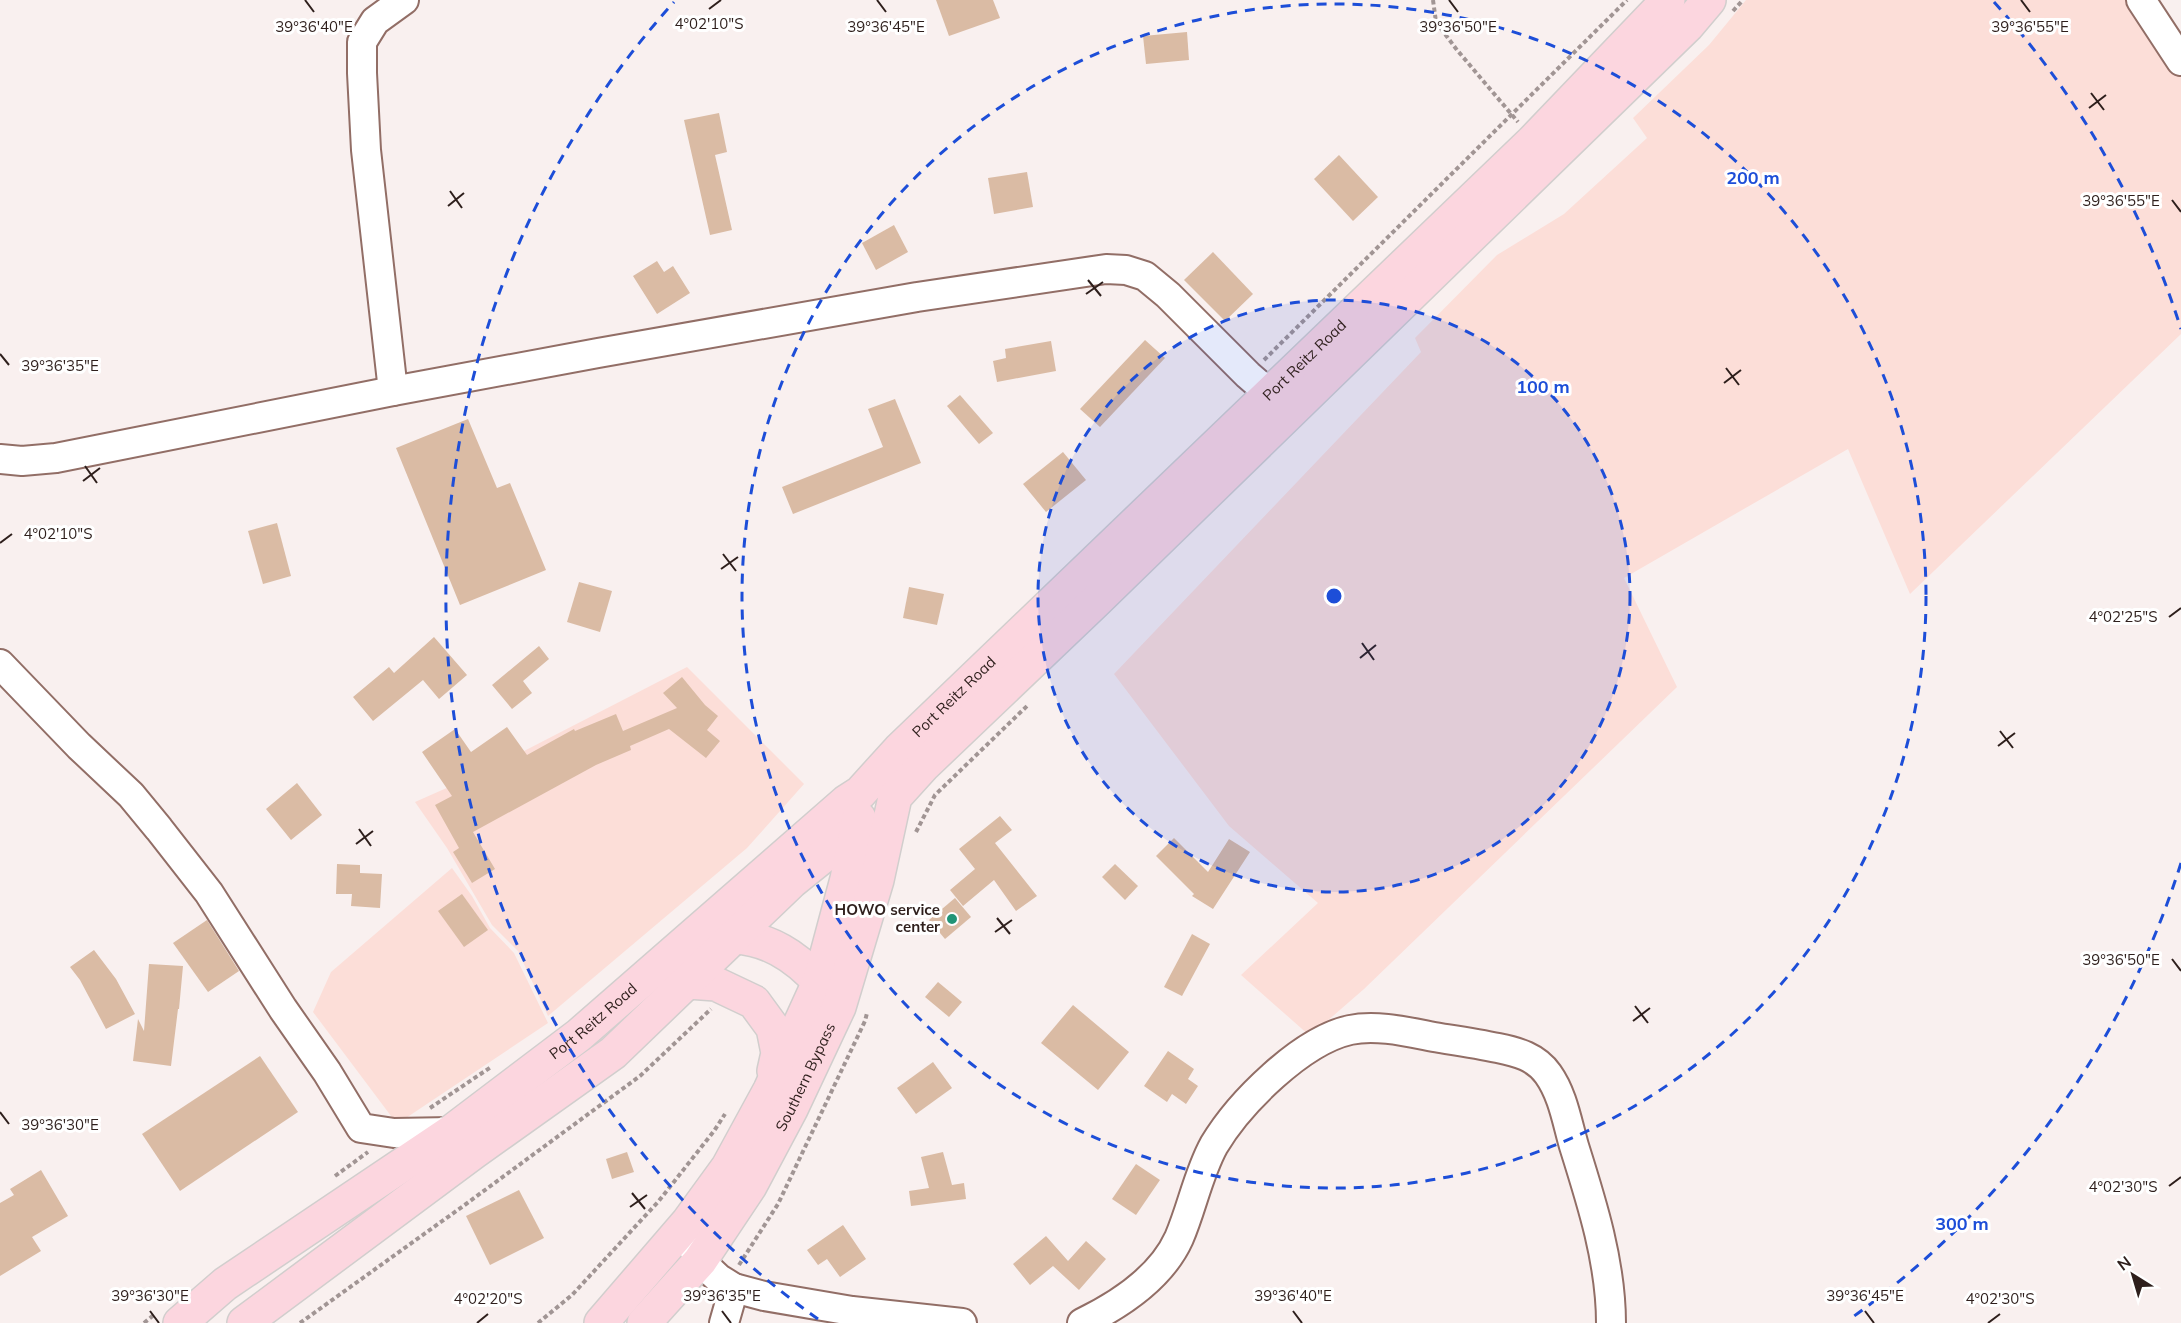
<svg xmlns="http://www.w3.org/2000/svg" width="2181" height="1323" font-family="Mulish,sans-serif">
  <rect width="100%" height="100%" fill="#f9f0ef"/>
  <g fill="#fcded8">
    <path d="M1746,0h383l52,76v258l-271,260 -62,-145 -224,129 53,109 -313,302 -54,47 -69,-61 77,-72 -89,-77 -115,-152 307,-322 -6,-14 82,-83 67,-41 83,-76 -14,-20 76,-73z"/>
    <path d="M687,667l117,117 -57,64 -199,168 -30,-65 -26,-26 -45,-77 -32,-46 70,-31z"/>
    <path d="M452,868l20,28 18,32 24,25 34,70 -151,101 -84,-112 18,-40z"/>
  </g>
  <g fill="#dabba4">
    <path d="M936,0h57l7,18 -51,18z"/>
    <path d="M1187,32l2,28 -43,4 -3,-28z"/>
    <path d="M719,113l8,39 -12,3 17,75 -22,5 -26,-115z"/>
    <path d="M1339,155l39,42 -25,24 -39,-42z"/>
    <path d="M1027,172l6,35 -39,7 -6,-36z"/>
    <path d="M894,225l14,27 -32,18 -14,-27z"/>
    <path d="M1213,252l40,42 -28,27 -41,-41z"/>
    <path d="M657,261l7,11 9,-6 17,27 -33,21 -24,-38z"/>
    <path d="M1145,340l20,18 -65,69 -20,-18z"/>
    <path d="M1051,341l5,30 -59,11 -4,-21 13,-3 -1,-9z"/>
    <path d="M960,395l33,38 -14,11 -32,-38z"/>
    <path d="M895,399l26,64 -128,51 -11,-27 101,-40 -15,-38z"/>
    <path d="M468,419l29,69 13,-5 36,87 -86,35 -64,-157z"/>
    <path d="M1063,452l23,28 -40,32 -23,-28z"/>
    <path d="M277,523l14,53 -28,8 -15,-53z"/>
    <path d="M579,582l33,9 -12,41 -33,-10z"/>
    <path d="M909,587l35,7 -7,31 -34,-7z"/>
    <path d="M434,637l33,38 -28,24 -16,-19 -50,41 -20,-24 36,-30 5,6z"/>
    <path d="M539,646l10,13 -26,22 9,12 -20,16 -20,-24z"/>
    <path d="M682,677l23,28 13,11 -11,14 13,11 -14,17 -37,-29 -39,17 1,4 -35,15 -123,67 22,37 -23,14 -19,-31 6,-4 -24,-43 17,-9 -30,-44 33,-23 16,23 36,-25 20,28 47,-26 1,2 41,-17 7,17 54,-23 -14,-15z"/>
    <path d="M297,783l25,32 -31,25 -25,-31z"/>
    <path d="M1000,816l12,14 -17,13 42,53 -21,15 -22,-31 -31,26 -13,-16 25,-21 -16,-20z"/>
    <path d="M1174,838l34,34 21,-33 21,13 -37,57 -21,-13 2,-2 -38,-38z"/>
    <path d="M337,864l23,1v8l22,1 -2,34 -29,-2 1,-12h-16z"/>
    <path d="M1115,864l23,22 -13,14 -23,-23z"/>
    <path d="M462,894l26,36 -24,17 -26,-36z"/>
    <path d="M955,898l16,19 -26,22 -16,-19z"/>
    <path d="M207,920l32,51 -31,21 -35,-49z"/>
    <path d="M1192,934l18,10 -28,52 -18,-9z"/>
    <path d="M94,950l22,29 19,35 -29,15 -26,-49 -10,-13z"/>
    <path d="M149,964l34,2 -4,43h-1l-7,57 -38,-5 5,-42 6,12z"/>
    <path d="M938,982l24,20 -13,15 -24,-20z"/>
    <path d="M1073,1005l56,47 -31,38 -57,-47z"/>
    <path d="M1168,1051l26,18 -6,10 10,7 -12,18 -14,-10 -5,8 -23,-16z"/>
    <path d="M260,1056l38,56 -118,79 -38,-57z"/>
    <path d="M933,1062l19,26 -36,26 -19,-26z"/>
    <path d="M627,1152l7,20 -22,7 -6,-20z"/>
    <path d="M943,1152l9,33 12,-2 2,16 -55,7 -2,-15 20,-3 -8,-31z"/>
    <path d="M1136,1164l24,16 -24,35 -24,-16z"/>
    <path d="M41,1170l27,46 -36,21 9,14 -41,25v-73l14,-8 -4,-6z"/>
    <path d="M519,1190l25,48 -54,27 -24,-49z"/>
    <path d="M843,1225l23,34 -26,18 -13,-18 -9,6 -11,-15z"/>
    <path d="M1046,1236l22,25 18,-20 20,18 -27,31 -26,-24 -23,19 -17,-21z"/>
  </g>
  <g fill="none" stroke-linecap="round" stroke-linejoin="round">
    <g stroke="#926e66" stroke-width="32">
      <g id="minor">
        <path d="M2141,0l40,61"/>
        <path d="M393,391l-27,-241 -4,-77v-31l13,-21 29,-21"/>
        <path d="M0,459l22,2 34,-3 337,-67 205,-38 319,-56 189,-28 20,1 19,6 23,19 80,80 23,20"/>
        <path d="M0,664l79,82 52,49 28,34 50,64 74,116 44,63 34,56 33,5 57,-1"/>
        <path d="M690,1242l10,19 18,17 16,10 30,8 88,15 110,12"/>
        <path d="M724,1323l10,-35"/>
        <path d="M1082,1323c37,-18 79,-45 97,-85 13,-30 19,-64 35,-93 25,-42 87,-104 136,-115 28,-6 62,3 90,8 19,3 39,6 58,10 20,4 38,9 50,26 15,21 19,48 26,72 18,57 37,117 37,177"/>
      </g>
    </g>
    <g stroke="#d1cecd" stroke-width="36">
      <g id="major">
        <path d="M735,937c40,2 73,28 96,60"/>
        <path d="M688,982l28,2 38,18 19,26 5,25 -4,18"/>
        <path id="s1" d="M180,1323l45,-39 226,-152 128,-97 267,-233 14,-9 39,-43 633,-608 136,-142"/>
        <path d="M244,1323l230,-171 139,-99 178,-171 67,-54"/>
        <path d="M601,1323l87,-101 40,-55 42,-77 50,-110 27,-101 12,-61"/>
        <path id="s2" d="M644,1323l56,-62 50,-75 41,-77 48,-102 38,-127 18,-83 29,-32 172,-164 591,-575 22,-26"/>
      </g>
    </g>
    <g stroke="#a19594" stroke-width="4" stroke-dasharray="4.5 3" stroke-linecap="butt">
      <path d="M1433,0l3,22 21,28 61,72"/>
      <path d="M1733,11l10,-11"/>
      <path d="M1264,360l363,-360"/>
      <path d="M916,832l19,-37 92,-89"/>
      <path d="M430,1108l61,-41"/>
      <path d="M335,1176l33,-24"/>
      <path d="M739,1265l39,-61 87,-183 2,-8"/>
      <path d="M144,1323l11,-9"/>
      <path d="M300,1323l166,-119 174,-128 71,-67"/>
      <path d="M538,1323l34,-28 86,-93 56,-71 11,-17"/>
    </g>
    <use href="#minor" stroke="#fff" stroke-width="28"/>
    <use href="#major" stroke="#fcd6df" stroke-width="33"/>
  </g>
  <path fill="none" stroke="#2e1f1c" stroke-width="2" d="M305,0l9,12M877,0l9,12M1449,0l9,12M2021,0l9,12M709,9l12,-9M2091,93l13,17M2089,108l17,-13M450,191l12,17M2172,200l9,12M448,206l16,-13M1088,280l13,16M1086,294l17,-12M0,354l9,11M1726,368l13,17M1724,383l17,-13M85,466l12,17M83,481l17,-13M0,543l12,-9M723,554l13,17M721,569l17,-12M2169,617l12,-9M1362,643l12,17M1360,658l16,-13M2000,731l13,17M1998,746l17,-13M359,829l12,17M356,844l17,-13M997,918l13,16M995,932l17,-12M2172,959l9,12M1635,1006l13,17M1633,1021l17,-13M0,1112l9,12M2169,1186l12,-9M632,1193l13,16M630,1207l17,-12M150,1311l9,12M722,1311l9,12M1293,1311l9,12M1865,1311l9,12M477,1323l11,-9M1988,1323l12,-9"/>
  <circle cx="1334" cy="596" r="296" fill="#1d4ed8" fill-opacity=".12"/>
  <g fill="none" stroke="#1d4ed8" stroke-width="3" stroke-dasharray="10 8">
    <circle cx="1334" cy="596" r="296"/>
    <circle cx="1334" cy="596" r="592"/>
    <path d="M2181 863A888 888 0 0 1 1850 1319M818 1319A888 888 0 0 1 674 2M1994 2A888 888 0 0 1 2181 329"/>
  </g>
  <circle fill="#219476" stroke="#fff" stroke-width="2" cx="952" cy="919" r="6"/>
  <g text-anchor="middle" stroke-width="6" stroke-linejoin="round" paint-order="stroke">
    <g font-size="15" fill="#2e1f1c" stroke="#fff">
      <text dy="5" stroke="none"><textPath href="#s1" startOffset="1484">Port Reitz Road</textPath></text>
      <text dy="5" stroke="none"><textPath href="#s1" startOffset="998">Port Reitz Road</textPath></text>
      <text dy="5" stroke="none"><textPath href="#s1" startOffset="512">Port Reitz Road</textPath></text>
      <text dy="5" stroke="none"><textPath href="#s2" startOffset="296">Southern Bypass</textPath></text>
    </g>
    <g font-size="15" font-weight="bold" fill="#2e1f1c" stroke="#fff" text-anchor="end">
      <text x="940" y="915">HOWO service<tspan x="940" dy="17">center</tspan></text>
    </g>
  </g>
  <g font-size="15" text-anchor="middle" fill="#2e1f1c" stroke="#fff" stroke-width="6" stroke-linejoin="round" paint-order="stroke">
    <text x="709" y="29">4°02'10"S</text>
    <text x="314" y="32">39°36'40"E</text>
    <text x="886" y="32">39°36'45"E</text>
    <text x="1458" y="32">39°36'50"E</text>
    <text x="2030" y="32">39°36'55"E</text>
    <text x="2121" y="206">39°36'55"E</text>
    <text x="60" y="371">39°36'35"E</text>
    <text x="58" y="539">4°02'10"S</text>
    <text x="2123" y="622">4°02'25"S</text>
    <text x="2121" y="965">39°36'50"E</text>
    <text x="60" y="1130">39°36'30"E</text>
    <text x="2123" y="1192">4°02'30"S</text>
    <text x="150" y="1301">39°36'30"E</text>
    <text x="722" y="1301">39°36'35"E</text>
    <text x="1293" y="1301">39°36'40"E</text>
    <text x="1865" y="1301">39°36'45"E</text>
    <text x="488" y="1304">4°02'20"S</text>
    <text x="2000" y="1304">4°02'30"S</text>
  </g>
  <circle cx="1334" cy="596" r="9" fill="#1d4ed8" stroke="#fff" stroke-width="3"/>
  <g font-size="18" text-anchor="middle" font-weight="bold" fill="#1d4ed8" stroke="#fff" stroke-width="6" stroke-linejoin="round" paint-order="stroke">
    <text x="1753" y="184">200 m</text>
    <text x="1543" y="393">100 m</text>
    <text x="1962" y="1230">300 m</text>
  </g>
  <g transform="translate(2133 1275) rotate(323)" stroke="#ffffff" stroke-width="4.5" paint-order="stroke">
  <path d="M0-4.5L10 22L0 15L-10 22Z" fill="#2e1f1c"/>
  <text y="-9" font-size="16" font-weight="bold" text-anchor="middle" fill="#2e1f1c">N</text>
  </g>
</svg>
